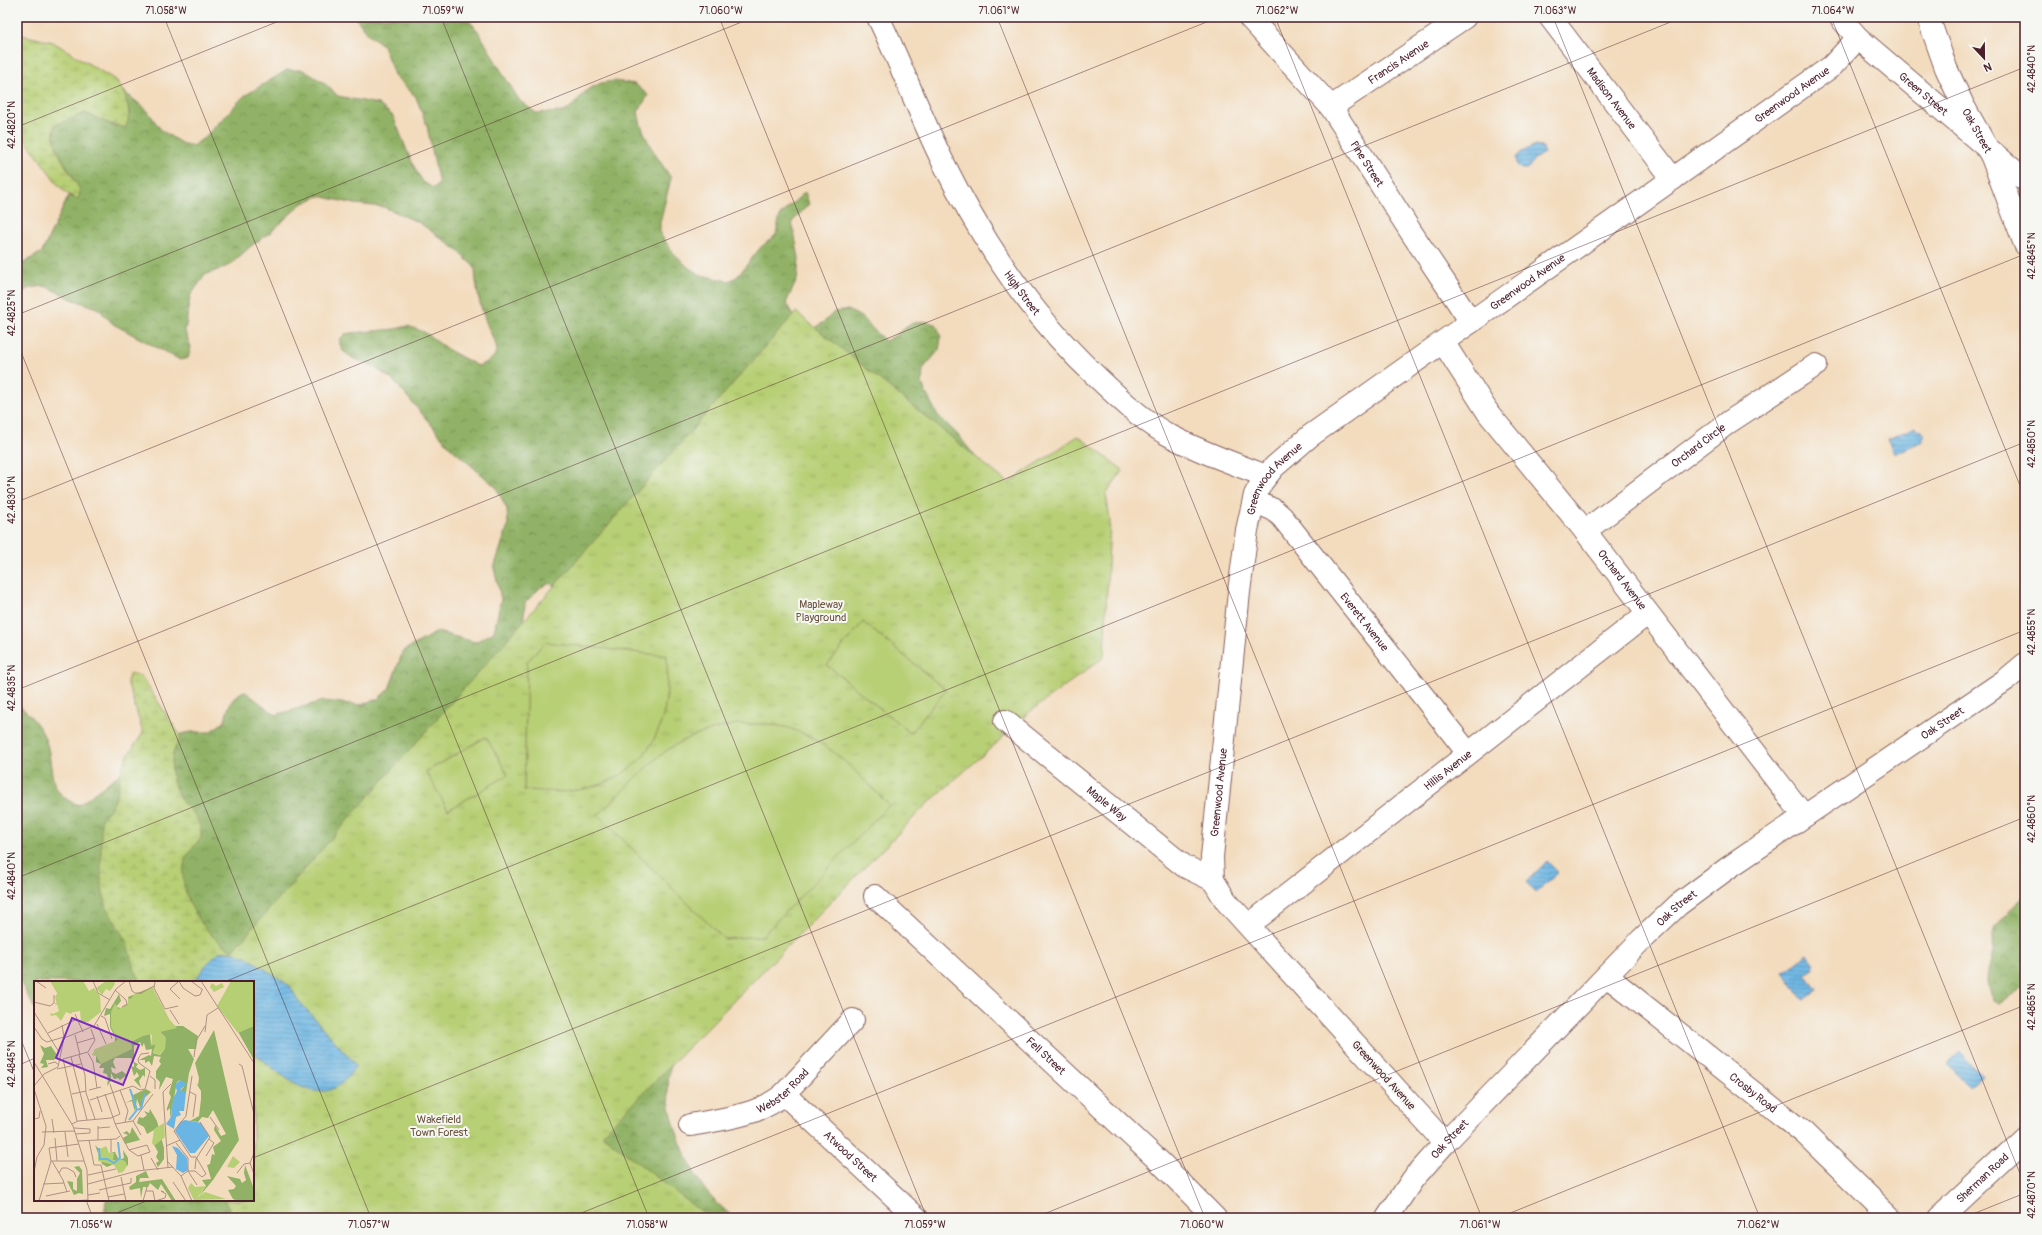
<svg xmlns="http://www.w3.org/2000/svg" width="2042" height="1235" font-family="Pangolin,sans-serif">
  <defs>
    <pattern id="forest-crowns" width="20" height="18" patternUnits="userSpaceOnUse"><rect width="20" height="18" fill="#91b266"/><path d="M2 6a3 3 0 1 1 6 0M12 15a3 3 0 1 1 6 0" fill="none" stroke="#789054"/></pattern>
    <pattern id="wetland-marsh" width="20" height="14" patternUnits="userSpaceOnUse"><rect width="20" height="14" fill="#b7cf74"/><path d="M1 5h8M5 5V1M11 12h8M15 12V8" fill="none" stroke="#9fb165"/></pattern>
    <pattern id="park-tufts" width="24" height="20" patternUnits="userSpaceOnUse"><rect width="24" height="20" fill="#b7cf74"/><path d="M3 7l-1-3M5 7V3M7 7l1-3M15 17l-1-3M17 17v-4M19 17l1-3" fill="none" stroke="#9fb165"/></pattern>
    <pattern id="water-rules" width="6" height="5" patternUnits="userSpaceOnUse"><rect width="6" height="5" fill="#6ab5e3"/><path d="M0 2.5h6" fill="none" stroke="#5993b8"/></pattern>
  </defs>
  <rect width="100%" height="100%" fill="#f6f6f2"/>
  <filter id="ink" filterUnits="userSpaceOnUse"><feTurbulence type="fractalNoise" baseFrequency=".025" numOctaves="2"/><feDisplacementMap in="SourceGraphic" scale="8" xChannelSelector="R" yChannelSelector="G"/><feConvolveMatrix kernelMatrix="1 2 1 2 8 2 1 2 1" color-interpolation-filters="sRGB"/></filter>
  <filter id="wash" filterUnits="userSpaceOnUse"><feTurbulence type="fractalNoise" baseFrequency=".012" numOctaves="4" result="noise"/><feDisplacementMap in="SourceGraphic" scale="16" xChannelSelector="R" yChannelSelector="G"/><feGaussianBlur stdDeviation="0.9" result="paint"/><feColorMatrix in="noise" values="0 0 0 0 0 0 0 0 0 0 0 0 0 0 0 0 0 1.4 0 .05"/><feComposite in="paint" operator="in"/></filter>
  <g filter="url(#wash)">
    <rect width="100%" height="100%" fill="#f3dbbd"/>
    <g fill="url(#forest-crowns)" stroke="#6e6848">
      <path d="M355,17h111l12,14 28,48 14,22 16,12 28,-1 8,-6 15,-16 14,-7 13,-2 21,3 13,11 -10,17c5,27 18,43 33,66l-11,44v12l16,22 13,12 12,7 28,6 8,-4 24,-30 15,-12 4,-20 25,-23 4,12 -17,18 7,36 -2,22 -11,23 18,31 20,-12 10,-10 14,-2 13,7 24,24c23,-10 25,-27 52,-16l4,13 -2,12 -16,19 -1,13 2,7 13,25 20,20 28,34 17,18 92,1 -530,106 -14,-10 -9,4 -16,16 -3,39 151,411c-2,11 -5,22 -5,33 -1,31 22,88 43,111 7,7 15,14 23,21h-633l4,-9 1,-9h147v-218h-218v27l-18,-33v-272c11,8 25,24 29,37 9,27 -1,53 33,64l89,-68 23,-5h19l15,-11c3,-14 5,-23 19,-30l32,24 47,-14 38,4 17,-6 11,-10 14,-38 34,-19 38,10 19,-10 7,-33 -7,-31 14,-43 -1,-16 -11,-22 -45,-39 -58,-68 -24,-16 -15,-5 -11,-8 -3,-7v-5l5,-5 7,-1 43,-4 13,-3 16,6 23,17 31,17c6,-3 14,-5 17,-12 4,-7 -1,-14 -4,-20 -10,-23 -15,-41 -16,-66l-18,-18 -37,-27 -36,-16 -29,-3 -36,-8 -18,8 -30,28 -20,14 -21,19 -25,10 -15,21 -5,36 6,15 -3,11 -8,2 -67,-36 -15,-16 -24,-8 -29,-14 -16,2 -12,8v-29l25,-15 27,-57 4,3 7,-4c-6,-24 -32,-44 -25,-69l30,-12 18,7 12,7 15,-13 -7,-23 24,19 14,20 20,13 12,3 12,-9 39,-41 43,-26h16l20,12 15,14 40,8 15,12 19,47 11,19 10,6 6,-4 -12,-58 -11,-29 -22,-22 -11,-30 -15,-11z"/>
      <path d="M2025,896v90l-25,17 -7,-3c-11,-18 -4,-30 0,-48 1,-7 -1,-15 1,-22 1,-6 26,-31 31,-34z"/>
    </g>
    <g fill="url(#wetland-marsh)" stroke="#807750">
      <path d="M17,34l36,8 64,39c8,13 16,30 9,46 -14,0 -27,-9 -41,-14l-30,12c-6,21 14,44 24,63l1,5 -2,6 -9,-4 -10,-9 -42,-58z"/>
      <path d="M130,673l11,3 39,59v5c-13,16 -10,44 2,61 5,7 14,14 17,22 2,5 2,11 2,15 -6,7 -13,14 -16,23 -10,33 21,78 50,91h-16l-13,13 -12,17h-53l-8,-16 -6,-23 -20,-35 -6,-24v-65c21,-20 14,-29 22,-53 4,-12 13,-22 20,-33l-16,-52z"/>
    </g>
    <path fill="url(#park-tufts)" stroke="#807750" d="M796,312l212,171 70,-47 45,34 -17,24 4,26 -6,137 -77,57 -28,27 -72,63 -325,331 107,83h-475l-10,-18h29v-218h-48z"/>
    <g fill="#b7cf74" stroke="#807750">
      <path d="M863,622l83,68 -36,43 -83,-68z"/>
      <path d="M545,642l122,14c0,14 1,29 -1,43 -6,54 -43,87 -96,92 -15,2 -31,-1 -46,-1l3,-128z"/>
      <path d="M737,724c10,0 21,0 31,0 52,5 87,47 121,81l-127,131 -38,3 -126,-124c25,-23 53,-58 83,-73 18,-9 37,-14 56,-18z"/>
      <path d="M486,737l22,38 -60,35 -22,-38z"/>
    </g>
    <g fill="url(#water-rules)" stroke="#5a6a87">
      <path d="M1533,146l10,1 1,6 -10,6 -6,10h-7l-4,-4 -1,-7 4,-5z"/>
      <path d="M1916,427l2,3h3l3,6 -3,2 2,3 -29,13 -6,-15z"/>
      <path d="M1547,861l11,11 -22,21 -10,-11z"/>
      <path d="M219,952h16l15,7 40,27 8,14 58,65c-31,54 -70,13 -103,-13v-70h-59l12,-17z"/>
      <path d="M1808,954l7,10 -2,2 2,2 -9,6 11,16 -14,10 -20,-28z"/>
      <path d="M1960,1052l22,24 -13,11 -22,-23z"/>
    </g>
  </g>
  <g filter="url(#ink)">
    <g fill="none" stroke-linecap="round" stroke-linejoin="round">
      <g stroke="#85615e" stroke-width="24">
        <g id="minor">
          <path id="s1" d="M878,17c23,47 41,96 64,143 40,81 89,156 156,218 21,20 42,40 67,55 32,18 68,30 101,43"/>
          <path id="s2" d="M1249,17l82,90 80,125 60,90"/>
          <path id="s3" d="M1550,17l123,162"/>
          <path id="s4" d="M1928,17l18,51 17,37 29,52 33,87"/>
          <path id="s5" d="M1858,38l167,142"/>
          <path id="s6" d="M1331,107l134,-90"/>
          <path id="s7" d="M1443,342l46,72 96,117 219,285"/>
          <path id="s8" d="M1254,501l20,9 8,7 186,236"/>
          <path id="s9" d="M1585,531l144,-109 87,-57"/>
          <path id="s10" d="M1005,721l179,145 29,14"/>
          <path id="s11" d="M875,896l285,266 55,56"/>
          <path id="s12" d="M1249,925l398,-311"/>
          <path id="s13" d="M1607,976l197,157 87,85"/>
          <path id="s14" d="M784,1094l133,124"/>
          <path id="s15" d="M690,1125c33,-6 68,-9 94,-31l69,-74"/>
          <path id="s16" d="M1445,1143l-219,-242 -13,-21 -1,-23 27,-265 8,-62 8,-35 7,-13 12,-15 36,-31 522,-370 26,-28 -18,-21"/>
          <path id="s17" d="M1387,1218l26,-39 32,-36 196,-203 37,-35 50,-37 279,-189 18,-15"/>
          <path id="s18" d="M1939,1218l86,-80"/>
        </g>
      </g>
      <use href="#minor" stroke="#fff" stroke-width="22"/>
    </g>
  </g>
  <path fill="none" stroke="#4a1f2b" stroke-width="1" stroke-opacity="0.45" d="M164,17l485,1201M441,17l486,1201M719,17l486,1201M997,17l485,1201M1275,17l485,1201M1553,17l472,1169M1831,17l194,481M17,127l272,-110M17,315l737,-298M17,342l354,876M17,502l1202,-485M17,690l1666,-673M17,878l2008,-811M224,982l1801,-728M17,1030l18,44M17,1066l18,-8M253,1158l1772,-716M86,1200l7,18M104,1218l45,-18M569,1218l1456,-588M1034,1218l991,-401M1498,1218l527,-213M1963,1218l62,-25"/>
  <g text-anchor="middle" stroke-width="4" stroke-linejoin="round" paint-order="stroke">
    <g font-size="11" fill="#4a1f2b" stroke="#f6f6f2">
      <text dy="4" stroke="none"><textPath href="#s6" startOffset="81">Francis Avenue</textPath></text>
      <text dy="4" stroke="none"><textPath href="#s5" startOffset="86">Green Street</textPath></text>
      <text dy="4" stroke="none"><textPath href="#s16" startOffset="1411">Greenwood Avenue</textPath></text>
      <text dy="4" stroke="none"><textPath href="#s3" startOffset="102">Madison Avenue</textPath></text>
      <text dy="4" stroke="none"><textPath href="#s4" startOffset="124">Oak Street</textPath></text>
      <text dy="4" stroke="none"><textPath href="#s2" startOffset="189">Pine Street</textPath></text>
      <text dy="4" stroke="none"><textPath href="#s16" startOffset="1087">Greenwood Avenue</textPath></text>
      <text dy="4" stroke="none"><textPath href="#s1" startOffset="312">High Street</textPath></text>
      <text dy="4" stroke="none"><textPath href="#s9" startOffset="142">Orchard Circle</textPath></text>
      <text dy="4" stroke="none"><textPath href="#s16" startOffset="763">Greenwood Avenue</textPath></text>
      <text dy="4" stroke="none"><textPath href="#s7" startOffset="298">Orchard Avenue</textPath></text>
      <text dy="4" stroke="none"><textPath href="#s8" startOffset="166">Everett Avenue</textPath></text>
      <text dy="4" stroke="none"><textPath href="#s17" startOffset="749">Oak Street</textPath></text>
      <text dy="4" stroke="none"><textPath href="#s12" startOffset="252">Hillis Avenue</textPath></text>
      <text dy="4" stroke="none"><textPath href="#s16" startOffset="439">Greenwood Avenue</textPath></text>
      <text dy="4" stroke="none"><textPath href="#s10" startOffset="131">Maple Way</textPath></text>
      <text dy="4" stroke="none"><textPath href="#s17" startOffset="425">Oak Street</textPath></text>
      <text dy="4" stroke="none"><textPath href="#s11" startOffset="234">Fell Street</textPath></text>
      <text transform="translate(1384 1075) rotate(48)" y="4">Greenwood Avenue</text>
      <text dy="4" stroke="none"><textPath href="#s15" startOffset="101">Webster Road</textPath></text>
      <text dy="4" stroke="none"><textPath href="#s13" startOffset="187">Crosby Road</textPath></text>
      <text dy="4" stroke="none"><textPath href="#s17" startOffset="101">Oak Street</textPath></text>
      <text dy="4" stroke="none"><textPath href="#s14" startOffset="91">Atwood Street</textPath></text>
      <text dy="4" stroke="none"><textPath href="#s18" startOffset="59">Sherman Road</textPath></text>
    </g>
    <g font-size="11" fill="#6b5441" stroke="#f6f6f2">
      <text x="821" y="608">Mapleway<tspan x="821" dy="13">Playground</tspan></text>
      <text x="439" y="1123">Wakefield<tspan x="439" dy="13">Town Forest</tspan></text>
    </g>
  </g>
  <g transform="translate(34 981)">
    <rect width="220" height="220" fill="#f3dbbd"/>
    <path d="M220,0v79l-17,-30zM118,6l19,36 4,3h8l15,10 -2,13h-8l6,10 -5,14 -3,20 -6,-2 4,-4 -4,-7 -3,2 -7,37v-11l-3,3v-3l4,-11 -2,-4 4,-14 -7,-2 -7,13 1,-8 -4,-4v-7l5,-7 -2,-3 2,-4 -7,-1 -2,10 -3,-5 -4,2v-3h-6l10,-5 2,1 1,-7 -6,1 -2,-7 -2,4 -2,-5 -6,4v16l4,2 -2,3 4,3 5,-2v9l-2,-2 -4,6 2,7 -7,-8 5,-4 -2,-4 -3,4 -3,-10 3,1v-3l-3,-6h-16l-2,4 3,7 -5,-2 1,5 4,2 6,-3 5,4 -7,5 -2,-2 -4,1 -3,-6v8l-4,5 1,-7 -1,-5 -4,-1 1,-5h-5l2,-4 -5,-2v-7l18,2 1,-20 -5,-10v-13l-6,2 2,-8 4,1 9,-15 2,7 -5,6 5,1 7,-4v-7zM125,50l6,6 -1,13 -4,5 -7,-2 3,-9 -5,1 -1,-12zM180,49l25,110 -26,40 -15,18 8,-12 -4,-6 9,-1 -4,-14 3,-1 2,-10 3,1 -2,-8 8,-6 -7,-11 1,-5 6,11 5,-2 -13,-24 -5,8 -6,-1 -4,5 -8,-1 9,-5 2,-17v-8l-5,-8 2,2 1,-7 -4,-15zM6,64l5,3 6,-2 6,9 -3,5h-8l2,7 -7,1 3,-4 -4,-1 4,-9zM95,107l4,7 13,-6 5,3 -9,8 1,6 -3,1 -3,-8 -2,13 -3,-11 -6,2 7,-4zM116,128l7,12 7,27v11l-6,8 -2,-4 3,-2 -3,-4 2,-5 -4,-7v-15l-7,4 -3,-7 -7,-4 2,-6 4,1 4,-3 -3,-4 5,2zM98,146l8,13 -15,4 -2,-6 5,-3 -5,-2 4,-2 3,3zM61,164l4,4 8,-1 1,5 7,-1 4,8 5,-2 -1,-8 5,8v7l-10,8 1,-5 -5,-4 -7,3 -5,-3zM211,184l9,24v12h-16l-5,-2 -5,-9 6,-1 2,-3 -9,-10 13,3 2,4 4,-3 -2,-7zM45,185l3,4 1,24 -4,-1 -5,2 -7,-14 6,1v7l4,2v-12l3,-6 -6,-6zM112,190l3,7h-9l-1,4 23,-3 14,22h-4l-11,-17 -3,6 -8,-7 -2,4h-5l-2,11 -1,-10 -10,2 -1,-3 7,-5v-6z" fill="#91b266" fill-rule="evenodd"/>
    <path d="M178,2l4,3 6,-3 2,4 -10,5 -4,-5zM25,10l13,21 -1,2 -5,-2 -5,9 -5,-6 -5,1 -1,-3 3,1 6,-3 -4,-14zM125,50l7,7 -1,11 -6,6 -6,-3 3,-8 -5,2 1,-10 -2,-4zM72,165l3,7h5l-1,7h10l3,2 1,4 -4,6 -4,1 -5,-8 -16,-4v-11zM199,175l7,6 -6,6 -7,-1zM157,202l4,4 11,-1 -9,12 8,-6 21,7 -32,1 -6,-12z" fill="#b7cf74"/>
    <path d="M16,0h33l6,10 5,-3 6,8 1,16 -13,10h-7l-1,-11 -11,2 -4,-7 -11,-2 7,-4zM72,0h8l1,3 -5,7 -4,-2 -4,6 -6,-7zM197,0h23v45l-16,7 -21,-27zM118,6l17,32 8,9 -34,8 -12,6 1,7 -31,15 -5,-8 -4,-1 3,-6 23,-9 -7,-13v-15l4,-9 3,6 10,-4v-7l3,1 3,-5h7zM130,142l1,14 -11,9 -2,-3 2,-14z" fill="#b7cf74"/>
    <path d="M146,99l7,4 -7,6 6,2 -2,19h-5l2,4 -5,2 -2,12 -8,-5 5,-7 2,-18 4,-8 -2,-6zM151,139l16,3 8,13 -14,17h-5l-15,-22 5,-9zM138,165l6,2 9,10 1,12 -5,3 -7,-4 1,-14z" fill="#6ab5e3"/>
    <path fill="none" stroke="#6ab5e3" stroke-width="2" d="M96,108l7,21M104,129l3,-2 4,-14M95,139l8,-10M65,167l1,11h7l7,4 6,-5 -2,-16"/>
    <path fill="none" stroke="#af9083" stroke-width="1" d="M2,0l10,7M59,0l5,12 12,7M95,0l3,10 3,2h6l13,-7M145,0l4,7 12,8 5,-1 2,-5M157,0l12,9M167,0l53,82M121,1l-1,6 11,21 13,-3M144,1l-8,7 10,10M81,9l11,10 1,4 -5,3M0,21l16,4 4,-3v-8M136,29l9,14M0,31l25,40M41,33l8,18M67,35l4,2 7,21M63,43l9,20M0,46l8,12 5,3 17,-5 -2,-12M171,51l2,-17 11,-7M14,52l29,-14M41,54l5,20M43,62l17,-5M54,72l5,9 4,26M45,74l6,20 1,18 9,26M37,76l16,63M160,76l2,-16 9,-15M0,81l39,64 14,44 1,31M14,83l7,-2 4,3M205,83l3,2 12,48M23,88l24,-5M116,95l5,4v9M158,95l-6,40 -12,15 17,26h5M0,105l10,-12 14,-7 6,-29 30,-12 22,-37 10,-8M0,108l12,37 -2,19 -7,12 -3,15M55,109l12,-3M86,109l8,21 -3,11M156,111l6,3 -3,22M38,113l14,-3M71,113l11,32 13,24M63,115l5,16M56,119l43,-14 7,4 5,-1 5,-18 -11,-8 -1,-4 3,-5 8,-1M176,136l9,13M0,138l5,-1 1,-7M18,138l2,14M43,140l-14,-62 25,-7 7,-12 -4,-11M99,140l8,14M38,143l6,-3 33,-3 9,-4 -10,-30M81,143l18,-3 20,-27M64,145v14M40,147l16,1v4l-14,1M64,147l12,-1M8,151l33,-1M31,151l3,25M21,157l2,23M77,158v13M55,159l5,25h7l8,36M44,160l38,-2 4,-3M142,162l12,15v13l-7,5M113,164l3,7 -12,4 -9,-6zM132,165l14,-6M220,172l-4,10 4,11M107,174l3,15M172,175l8,-13 -5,-4M117,177l7,12M17,180h33M18,180l11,19 4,12M133,180l14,15 11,25M134,187l-5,-76 8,-8M161,188l1,-10 14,-22 -10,-15M154,190h7l7,6 4,-3 -10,-17M154,190l9,14M25,192l3,-5h5l7,4 2,5M203,192l7,-9 6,-1M54,194l28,-6M87,196l5,24M139,201l13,19M9,203l21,-1M54,203l49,-13 36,-4M65,209l32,-7v-5M112,210h7l2,10M54,214l12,-2M12,215l24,-5M74,216l16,-3M5,220l12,-40 -2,-13 30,-4M35,220l19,-1M109,220l4,-14M121,220l10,-3 1,-4 -5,-3 3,1"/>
    <path fill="#7b2cbf" fill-opacity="0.15" stroke="#7b2cbf" stroke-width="2" d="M38,37l67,27 -16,40 -67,-27z"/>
    <rect width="220" height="220" fill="none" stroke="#4a1f2b" stroke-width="2"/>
  </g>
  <rect width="2042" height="1235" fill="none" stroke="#f6f6f2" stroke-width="44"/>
  <g transform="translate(1984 58) rotate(158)" stroke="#f6f6f2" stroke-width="3" paint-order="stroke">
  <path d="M0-3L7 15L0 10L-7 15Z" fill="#4a1f2b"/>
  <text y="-6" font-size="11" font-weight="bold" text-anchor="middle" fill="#4a1f2b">N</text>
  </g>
  <rect x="22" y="22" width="1998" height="1191" fill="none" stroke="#4a1f2b" stroke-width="1.5"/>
  <g font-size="10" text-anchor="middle" fill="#4a1f2b">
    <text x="166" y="14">71.058°W</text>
    <text x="443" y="14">71.059°W</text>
    <text x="721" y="14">71.060°W</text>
    <text x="999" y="14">71.061°W</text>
    <text x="1277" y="14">71.062°W</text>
    <text x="1555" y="14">71.063°W</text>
    <text x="1833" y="14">71.064°W</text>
    <text transform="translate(2031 69) rotate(-90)" y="4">42.4840°N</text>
    <text transform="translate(11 125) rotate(-90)" y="4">42.4820°N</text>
    <text transform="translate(2031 256) rotate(-90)" y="4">42.4845°N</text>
    <text transform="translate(11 313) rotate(-90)" y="4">42.4825°N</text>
    <text transform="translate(2031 444) rotate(-90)" y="4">42.4850°N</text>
    <text transform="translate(11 500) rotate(-90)" y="4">42.4830°N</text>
    <text transform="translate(2031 632) rotate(-90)" y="4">42.4855°N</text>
    <text transform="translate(11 688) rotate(-90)" y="4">42.4835°N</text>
    <text transform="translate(2031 819) rotate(-90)" y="4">42.4860°N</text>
    <text transform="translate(11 876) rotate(-90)" y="4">42.4840°N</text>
    <text transform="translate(2031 1007) rotate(-90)" y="4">42.4865°N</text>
    <text transform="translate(11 1064) rotate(-90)" y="4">42.4845°N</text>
    <text transform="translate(2031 1195) rotate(-90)" y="4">42.4870°N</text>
    <text x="91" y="1228">71.056°W</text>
    <text x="369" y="1228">71.057°W</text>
    <text x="647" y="1228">71.058°W</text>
    <text x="925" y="1228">71.059°W</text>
    <text x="1202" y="1228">71.060°W</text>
    <text x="1480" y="1228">71.061°W</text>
    <text x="1758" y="1228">71.062°W</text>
  </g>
</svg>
